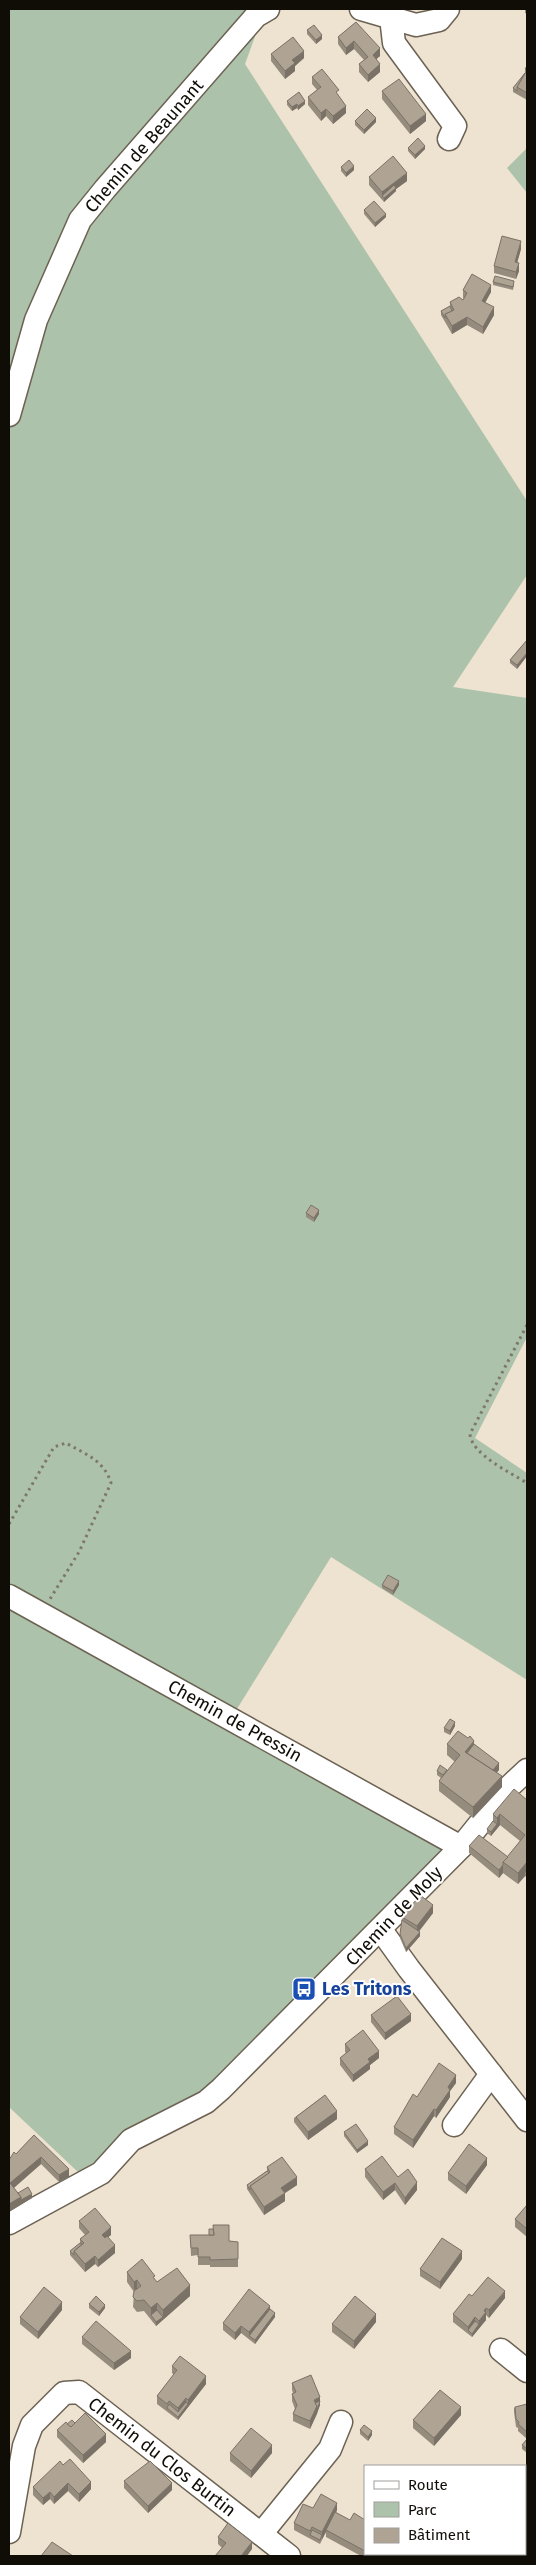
<svg xmlns="http://www.w3.org/2000/svg" width="536" height="2565" font-family="'Fira Sans',sans-serif">
  <rect width="100%" height="100%" fill="#eee2d1"/>
  <g fill="#adc2aa">
    <path d="M9,9h256l-20,55 282,437v74l-74,112 74,11v639l-52,101 52,35v207l-196,-123 -104,168 221,125 -248,249 -122,73 -69,-65z"/>
    <path d="M527,148v45l-20,-25z"/>
  </g>
  <g fill="none" stroke-linecap="round" stroke-linejoin="round">
    <g stroke="#6c6253" stroke-width="25">
      <g id="minor">
        <path d="M361,9l55,16 23,-5 9,-11"/>
        <path d="M391,17l3,26 61,83 -6,13"/>
        <path d="M9,415l27,-95 44,-100 25,-31 151,-173 12,-7"/>
        <path d="M9,1596l452,251"/>
        <path d="M381,1930l28,39 118,151"/>
        <path d="M454,2125l37,-51"/>
        <path d="M9,2223l92,-50 30,-33 75,-38 15,-13 240,-242 50,-62 16,-15"/>
        <path d="M501,2350l26,21"/>
        <path d="M9,2532l15,-86 8,-21 32,-32 15,-1 210,164"/>
        <path d="M261,2534l69,-85 11,-27"/>
      </g>
    </g>
    <g stroke="#7e776b" stroke-width="3" stroke-dasharray="2.5 4" stroke-linecap="butt">
      <path d="M527,1325l-57,109c1,20 41,39 57,49"/>
      <path d="M9,1524l45,-77 12,-4c19,11 38,17 45,40l-32,69 -29,47"/>
    </g>
    <use href="#minor" stroke="#fff" stroke-width="22"/>
  </g>
  <g fill="#968c7e">
    <path d="M525,9h2v5l-2,-1z"/>
    <path d="M356,22l24,34 -4,3 4,13 -12,10 -9,-10v-8l5,-4 -10,-11 -8,6 -8,-11v-7z"/>
    <path d="M307,30l15,9 -6,5 -9,-10z"/>
    <path d="M271,54l33,4 -9,8v5l-10,8 -14,-18z"/>
    <path d="M527,58v42l-14,-8v-4l12,-15v-4l2,-3z"/>
    <path d="M312,77l34,36 -13,11 -7,-8 -5,5 -13,-16v-8l9,-7 -5,-6z"/>
    <path d="M382,91l44,30 -16,13 -28,-35z"/>
    <path d="M287,101l18,3 -7,6 -1,-2 -5,3 -5,-6z"/>
    <path d="M355,121l21,1 -12,12 -9,-9z"/>
    <path d="M408,148l17,1 -10,10 -7,-8z"/>
    <path d="M341,167l13,3 -8,7 -5,-6z"/>
    <path d="M369,177l38,4 -11,8v2l-12,11 -15,-17z"/>
    <path d="M364,210l22,7 -11,10 -11,-13z"/>
    <path d="M521,249l-4,14 2,8 -3,8 -22,-6v-7z"/>
    <path d="M493,282l21,3 -1,5 -20,-5z"/>
    <path d="M463,290l28,2 -6,11 9,12 -11,19 -16,-9 -15,9 -11,-19v-4l9,-5v-4l13,-2 1,-2h-1z"/>
    <path d="M527,640v16l-10,13 -7,-6v-3z"/>
    <path d="M306,1213l13,1 -5,8 -8,-5z"/>
    <path d="M382,1585h17l-6,10 -11,-7z"/>
    <path d="M455,1726l-5,9 -6,-3v-4z"/>
    <path d="M447,1744h27l25,26 -2,2 5,15 -29,31 -34,-27v-10l2,-3 -4,-3v-4h10l8,-9 -8,-7z"/>
    <path d="M527,1800v78l-2,-2 -7,8 -15,-11 -4,5 -30,-25v-7l39,11 12,-16 -20,-16 -9,11 -4,-3v-4l6,-8v-7z"/>
    <path d="M433,1913l-14,18 1,5 -14,16 -6,-14 2,-21z"/>
    <path d="M371,2015l40,6 -26,19 -14,-18z"/>
    <path d="M345,2044l34,14 -9,7v4l-17,13 -13,-17v-7l6,-5 -1,-1z"/>
    <path d="M456,2083l-6,8v6l-14,21 -2,-2 -21,32 -19,-14v-7l23,-30z"/>
    <path d="M325,2095l12,24 -29,21 -14,-18v-4z"/>
    <path d="M344,2132l24,13 -11,8 -13,-17z"/>
    <path d="M34,2135l35,42 -10,5 -18,-18 -27,24 4,5 14,5 -23,14 7,-58z"/>
    <path d="M487,2165l-21,29 -18,-14v-7z"/>
    <path d="M267,2167l30,18 -12,8v8l-21,14 -17,-26v-4l20,-14z"/>
    <path d="M365,2169l33,8 19,13 -12,15 -10,-15 -12,10 -18,-23z"/>
    <path d="M527,2205v32l-12,-10v-8z"/>
    <path d="M79,2221l32,14 -3,2 7,16 -17,14 -3,-3 -10,8 -15,-17v-4l10,-8v-4l5,-4 -6,-7z"/>
    <path d="M190,2235l39,6 9,1v25h-28v-2h-12v-10l-7,1z"/>
    <path d="M462,2259l-22,30 -20,-13v-7z"/>
    <path d="M127,2272l28,8 2,2 33,14 -34,30 -12,-15 -7,1 -4,-5 1,-15 -7,-10z"/>
    <path d="M472,2296l33,2 -16,20 -3,-3v5l-14,17 -19,-15v-8z"/>
    <path d="M89,2304l16,4 -6,8 -10,-8z"/>
    <path d="M270,2309l5,8 -20,27 -14,-11 -6,7 -12,-10v-7z"/>
    <path d="M62,2310l-24,29 -18,-15v-7z"/>
    <path d="M376,2322l-22,27 -22,-17v-8z"/>
    <path d="M82,2337l49,21 -17,12 -32,-26z"/>
    <path d="M172,2366l34,18 -28,36 -21,-16v-8l17,-21 -2,-2z"/>
    <path d="M292,2383l28,22 -10,24 -17,-8v-7l2,-5 -3,-8v-7l1,-1 -1,-3z"/>
    <path d="M527,2404v49l-5,-4v-4l5,-6 -9,-8v-3l-2,-1 -2,-15v-4z"/>
    <path d="M461,2415l-27,31 -21,-18v-8z"/>
    <path d="M75,2423l31,19 -23,21 -26,-26v-7l10,-6z"/>
    <path d="M360,2430l12,5 -4,6 -8,-7z"/>
    <path d="M230,2453h42l-21,25 -21,-17z"/>
    <path d="M63,2465l28,24 -12,13 -11,-11 -14,13 -4,-5 -7,6 -10,-10v-8z"/>
    <path d="M124,2481l48,9 -24,23 -24,-25z"/>
    <path d="M313,2508l24,2 -1,3 14,7h15v34h8l-1,2h-11l-35,-19v-5l-6,12 -26,-14v-7z"/>
    <path d="M218,2537l34,12 -30,-1 -4,-4z"/>
    <path d="M389,2554h40l-1,2h-39z"/>
  </g>
  <g fill="#7a7267">
    <path d="M322,35v4l-6,5v-4z"/>
    <path d="M354,41v8l-8,6v-7z"/>
    <path d="M380,48v8l-7,6v-7z"/>
    <path d="M304,51v7l-9,8v5l-10,8v-8l7,-11z"/>
    <path d="M380,64v8l-12,10v-7z"/>
    <path d="M305,101v3l-7,6v-4z"/>
    <path d="M297,104v4l-5,3v-4z"/>
    <path d="M346,106v7l-13,11v-8z"/>
    <path d="M326,109v7l-5,5v-8z"/>
    <path d="M426,114v7l-16,13v-8z"/>
    <path d="M376,118v4l-12,12v-4z"/>
    <path d="M425,146v3l-10,10v-4z"/>
    <path d="M354,166v4l-8,7v-4z"/>
    <path d="M407,173v8l-11,8v2l-12,11v-4l-2,-2v-4z"/>
    <path d="M386,214v3l-11,10v-4z"/>
    <path d="M521,241v8l-6,21v-8z"/>
    <path d="M519,263v8l-3,8v-7z"/>
    <path d="M491,285v7l-9,16v-7z"/>
    <path d="M494,307v8l-11,19v-7z"/>
    <path d="M467,317v8l-15,9v-8z"/>
    <path d="M527,653v3l-10,13v-4z"/>
    <path d="M319,1210v4l-5,8v-4z"/>
    <path d="M399,1581v4l-6,10v-4z"/>
    <path d="M455,1722v4l-5,9v-4z"/>
    <path d="M474,1741v11l-5,6 -4,-6z"/>
    <path d="M499,1763v7l-7,8v-7z"/>
    <path d="M502,1776v11l-29,31v-11z"/>
    <path d="M500,1814v11l-9,11v-4l6,-8v-6z"/>
    <path d="M527,1862v11l-2,-1v4l-7,8v-11z"/>
    <path d="M503,1865v8l-4,5v-8z"/>
    <path d="M433,1905v8l-16,21v-8z"/>
    <path d="M420,1932v4l-14,16v-4z"/>
    <path d="M411,2014v7l-26,19v-7z"/>
    <path d="M379,2051v7l-9,7v4l-17,13v-7l15,-16z"/>
    <path d="M456,2075v8l-6,8v6l-14,21v-8l12,-23z"/>
    <path d="M434,2109v7l-21,32v-8z"/>
    <path d="M337,2111v8l-29,21v-8z"/>
    <path d="M368,2141v4l-11,8v-3z"/>
    <path d="M41,2157v7l-31,27v-8z"/>
    <path d="M487,2158v7l-21,29v-8z"/>
    <path d="M69,2169v8l-10,5v-7z"/>
    <path d="M297,2177v8l-12,8v8l-21,14v-8l17,-19z"/>
    <path d="M417,2182v8l-12,15v-7z"/>
    <path d="M395,2183v7l-12,10v-8z"/>
    <path d="M32,2194v4l-23,14v-8l12,-7z"/>
    <path d="M111,2227v8l-9,7v-7z"/>
    <path d="M115,2245v8l-17,14v-7z"/>
    <path d="M462,2251v8l-22,30v-7z"/>
    <path d="M95,2256v8l-10,8v-8z"/>
    <path d="M137,2280v11l-3,-2v-7z"/>
    <path d="M190,2285v11l-34,30v-4l7,-5v-7z"/>
    <path d="M505,2291v7l-16,20v-8z"/>
    <path d="M62,2302v8l-24,29v-7z"/>
    <path d="M157,2303v11l-6,1v4v-11z"/>
    <path d="M105,2305v3l-6,8v-4z"/>
    <path d="M270,2306v7l-21,23v-4z"/>
    <path d="M486,2308v12l-14,17v-3l7,-10v-3l5,-10z"/>
    <path d="M275,2313v4l-20,27v-4z"/>
    <path d="M376,2314v8l-22,27v-8z"/>
    <path d="M475,2317v8l-7,5v-3z"/>
    <path d="M241,2326v7l-6,7v-7z"/>
    <path d="M131,2351v7l-17,12v-7z"/>
    <path d="M206,2376v8l-28,36v-3l10,-13v-4z"/>
    <path d="M320,2397v8l-3,9v-4l1,-4 -3,1 -1,-7z"/>
    <path d="M186,2398v8l-8,9v-7z"/>
    <path d="M317,2406v8l-7,15v-8z"/>
    <path d="M461,2407v8l-27,31v-8z"/>
    <path d="M372,2431v4l-4,6v-4z"/>
    <path d="M106,2434v8l-23,21v-8z"/>
    <path d="M272,2445v8l-21,25v-7z"/>
    <path d="M91,2482v7l-12,13v-8z"/>
    <path d="M68,2483v8l-14,13v-7z"/>
    <path d="M172,2483v7l-24,23v-7z"/>
    <path d="M527,2487v7l-2,3v-7z"/>
    <path d="M50,2492v7l-7,6v-7z"/>
    <path d="M337,2503v7l-10,20h-1v2l-4,7v-7z"/>
    <path d="M252,2542v7l-5,7h-6z"/>
    <path d="M425,2554h4l-1,2h-3z"/>
  </g>
  <g fill="#afa393" stroke="#7a7267">
    <path d="M356,22l24,26 -7,7 7,9 -12,11 -9,-11 9,-7 -14,-16 -8,7 -8,-11z"/>
    <path d="M314,25l8,10 -6,5 -9,-10z"/>
    <path d="M293,37l11,14 -12,9 3,3 -10,8 -14,-17z"/>
    <path d="M527,66v27l-10,-6 10,-17 -2,-1z"/>
    <path d="M322,69l17,21 -3,2 10,14 -13,10 -7,-7 -5,4 -13,-16 13,-10 -9,-10z"/>
    <path d="M525,73l-8,14v4l-4,-3z"/>
    <path d="M399,79l27,35 -16,12 -28,-35z"/>
    <path d="M299,92l6,9 -7,5 -1,-2 -5,3 -5,-6z"/>
    <path d="M367,109l9,9 -12,12 -9,-9z"/>
    <path d="M418,138l7,8 -10,9 -7,-7z"/>
    <path d="M393,156l14,17 -25,19 -13,-15z"/>
    <path d="M349,160l5,6 -8,7 -5,-6z"/>
    <path d="M394,185l2,3 -12,10 -2,-2z"/>
    <path d="M374,201l12,13 -11,9 -11,-13z"/>
    <path d="M502,236l19,5 -6,21 4,1 -3,9 -22,-6z"/>
    <path d="M472,274l19,11 -9,16 12,6 -11,20 -16,-10 -15,9 -7,-12 9,-4 -4,-8 9,-5 4,3 4,-7 -4,-3z"/>
    <path d="M495,276l19,5 -1,6 -20,-5z"/>
    <path d="M450,306l2,5 -7,3v4l-4,-7z"/>
    <path d="M527,640v13l-10,12 -7,-5z"/>
    <path d="M311,1205l8,5 -5,8 -8,-5z"/>
    <path d="M388,1575l11,6 -6,10 -11,-6z"/>
    <path d="M450,1719l5,3 -5,9 -6,-3z"/>
    <path d="M458,1731l10,7 2,-2 4,5 -9,11 37,24 -29,31 -34,-26 21,-26 -13,-11z"/>
    <path d="M474,1744l25,19 -6,7 -26,-17z"/>
    <path d="M440,1765l7,5 -4,5 -6,-4z"/>
    <path d="M514,1789l13,11v62l-9,11 -15,-11 22,-27 -25,-21 -3,4 -4,-4z"/>
    <path d="M493,1821l4,3 -6,8 -4,-3z"/>
    <path d="M479,1835l29,22 -5,5v3l-4,5 -30,-24z"/>
    <path d="M420,1895l13,10 -16,21 -15,-9z"/>
    <path d="M402,1920l18,12 -14,16 -6,-14z"/>
    <path d="M397,1996l14,18 -26,19 -14,-18z"/>
    <path d="M363,2030l16,21 -11,8 2,3 -17,13 -13,-17 10,-8 -5,-6z"/>
    <path d="M439,2063l17,12 -8,12 2,3 -14,20 -2,-1 -21,31 -19,-13 19,-33 4,3z"/>
    <path d="M325,2095l12,16 -29,21 -12,-15z"/>
    <path d="M356,2124l12,17 -11,9 -13,-18z"/>
    <path d="M34,2135l35,34 -10,6 -18,-18 -31,26 11,14 -12,7v-44l5,-8 2,2z"/>
    <path d="M469,2144l18,14 -21,28 -18,-13z"/>
    <path d="M382,2156l16,21 10,-8 9,13 -12,16 -10,-15 -12,9 -18,-23z"/>
    <path d="M282,2157l15,20 -16,11 4,5 -21,14 -14,-21 20,-14 -3,-5z"/>
    <path d="M267,2171l2,2 -19,13v4l-3,-5z"/>
    <path d="M28,2187l4,7 -11,6v-3l-3,-4z"/>
    <path d="M527,2205v24l-12,-10z"/>
    <path d="M95,2208l16,19 -9,8 3,3 2,-2 8,9 -17,15 -3,-4 -10,8 -11,-13 10,-8 -4,-4 9,-7 -10,-11z"/>
    <path d="M213,2225h16v16l9,1v17l-28,1v-3h-12v-9h-7l-1,-13h24z"/>
    <path d="M209,2229h4l1,6h-5z"/>
    <path d="M442,2238l20,13 -22,31 -20,-13z"/>
    <path d="M80,2243l2,1 -8,7v4l-4,-4z"/>
    <path d="M142,2259l13,17 -2,1 4,5 20,-14 13,17 -27,25 -6,-7 -6,5 -7,-8 -7,1 -4,-4 1,-6 7,-5 -4,-6 -3,2 -7,-10z"/>
    <path d="M488,2277l17,14 -16,19 -3,-2 -2,3 2,1 -7,9 -4,-4 -7,10 -15,-13 16,-20 3,2z"/>
    <path d="M44,2287l18,15 -24,30 -18,-15z"/>
    <path d="M249,2289l21,17 -21,26 -8,-6 -6,7 -12,-10z"/>
    <path d="M96,2296l9,9 -6,7 -10,-8z"/>
    <path d="M355,2296l21,18 -22,27 -22,-17z"/>
    <path d="M270,2309l5,4 -20,27 -6,-4z"/>
    <path d="M157,2310l6,7 -7,5 -5,-7z"/>
    <path d="M96,2321l35,30 -17,12 -32,-26z"/>
    <path d="M475,2321l4,3 -7,10 -4,-4z"/>
    <path d="M180,2356l26,20 -18,24 -2,-2 -8,10 -9,-7 -2,3 -10,-8 20,-26 -5,-4z"/>
    <path d="M311,2375l9,22 -6,3 3,6 -7,15 -17,-7 4,-9 -5,-11 4,-2 -4,-9z"/>
    <path d="M440,2390l21,17 -27,31 -21,-18z"/>
    <path d="M320,2401l-3,9v-4l-2,-3z"/>
    <path d="M186,2402l2,2 -10,13 -11,-9 2,-4 9,8z"/>
    <path d="M527,2404v28l-9,-8 1,-2 -3,-3 -1,-12z"/>
    <path d="M85,2413l21,21 -23,21 -26,-25 9,-8 5,5z"/>
    <path d="M72,2420l3,3 -4,4 -4,-3z"/>
    <path d="M364,2425l8,6 -4,6 -8,-7z"/>
    <path d="M251,2428l21,17 -21,26 -21,-18z"/>
    <path d="M527,2439v10l-5,-4z"/>
    <path d="M70,2459l21,23 -12,12 -11,-11 -14,14 -4,-5 -7,6 -10,-11 27,-26 3,4z"/>
    <path d="M150,2461l22,22 -24,23 -24,-25z"/>
    <path d="M525,2481l2,2v4l-2,3z"/>
    <path d="M321,2494l16,9 -15,29 -10,-5 -2,4 -16,-8 9,-19 10,4z"/>
    <path d="M335,2512l15,8 4,-7 11,7v31l-39,-21z"/>
    <path d="M228,2523l24,19 -11,14h-26l11,-13 -8,-6z"/>
    <path d="M312,2530l10,5 -2,5 -10,-5z"/>
    <path d="M52,2542l21,14h-32z"/>
    <path d="M397,2554h23l-1,2h-18z"/>
    <path d="M505,2554h4l3,2h-9z"/>
  </g>
  <defs>
    <g id="bus-square" transform="scale(1.25)"><rect x="-9" y="-9" width="18" height="18" rx="4" fill="#1a4fb4" stroke="#fff"/><path d="M-5-6H5V4H4V6H2V4H-2V6H-4V4H-5ZM-3.5-4V0h7V-4ZM-3.5 1.2v1.5H-2V1.2ZM2 1.2v1.5H3.5V1.2Z" fill="#fff"/></g>
  </defs>
  <g fill-rule="evenodd">
    <use href="#bus-square" x="304" y="1989"/>
  </g>
  <g text-anchor="middle" stroke-width="4" stroke-linejoin="round" paint-order="stroke">
    <g font-size="18" fill="#100d07" stroke="#fff">
      <text transform="translate(144 146) rotate(-49)" y="6">Chemin de Beaunant</text>
      <text transform="translate(235 1721) rotate(29)" y="6">Chemin de Pressin</text>
      <text transform="translate(394 1916) rotate(-46)" y="6">Chemin de Moly</text>
      <text transform="translate(162 2457) rotate(38)" y="6">Chemin du Clos Burtin</text>
    </g>
    <g font-size="18" font-weight="bold" fill="#164399" stroke="#fff" text-anchor="start">
      <text x="322" y="1995">Les Tritons</text>
    </g>
  </g>
  <rect width="536" height="2565" fill="none" stroke="#100d07" stroke-width="20"/>
  <rect x="364" y="2465" width="162" height="90" fill="#ffffff" stroke="#9f9e9c"/>
  <rect x="374" y="2481" width="25" height="8" fill="#ffffff" stroke="#9f9e9c"/>
  <text x="408" y="2490" font-size="15" fill="#100d07">Route</text>
  <rect x="374" y="2502" width="25" height="15" fill="#adc2aa" stroke="#9f9e9c"/>
  <text x="408" y="2515" font-size="15" fill="#100d07">Parc</text>
  <rect x="374" y="2528" width="25" height="15" fill="#afa393" stroke="#9f9e9c"/>
  <text x="408" y="2540" font-size="15" fill="#100d07">Bâtiment</text>
</svg>
